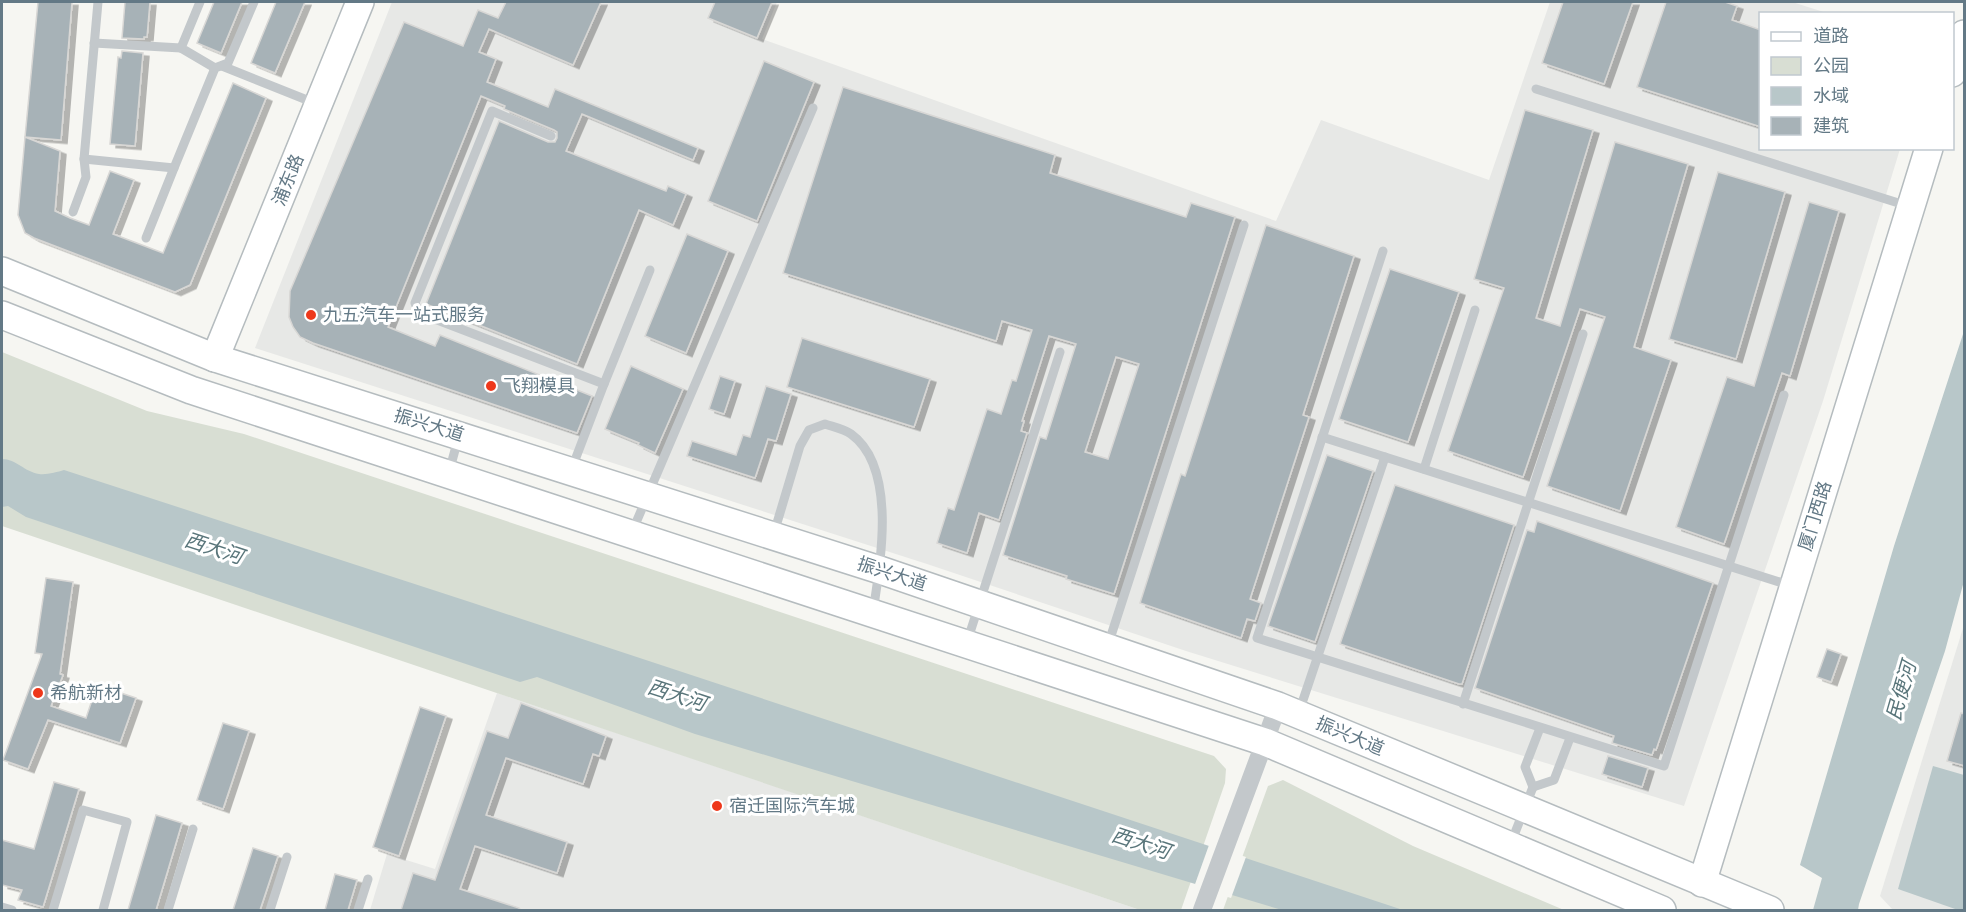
<svg xmlns="http://www.w3.org/2000/svg" width="1966" height="912" font-family="'Archivo Narrow','Noto Sans SC',sans-serif">
  <defs>
    <filter id="shadow"><feDropShadow dx="6" dy="3.5" stdDeviation="0" flood-color="#0004"/></filter>
  </defs>
  <rect width="100%" height="100%" fill="#f6f6f2"/>
  <g fill="#e7e8e6">
    <path d="M392,2h385l-15,37 514,182 45,-101 168,60 61,-178h242l35,11 -67,1v134l140,1 -77,252 -139,405 -498,-155 -259,-87 -672,-216z"/>
    <path d="M1964,625v285h-71l-13,-14z"/>
    <path d="M497,693l126,42 517,175h-770l17,-56 48,15z"/>
  </g>
  <g fill="#d8ded3">
    <path d="M2,352l145,59 97,23 970,322 12,13 -1,14 -44,127h-41l-1138,-384z"/>
    <path d="M1283,780l130,66 151,64h-341l45,-124z"/>
  </g>
  <g fill="#b8c7c9">
    <path d="M1964,331v250l-19,70 -86,253 -1,6h-45l9,-32 -22,-13 94,-319z"/>
    <path d="M2,459c14,0 23,13 37,15 8,1 18,-2 25,-4l406,132 933,308h-121l-587,-176 -158,-57 -17,5 -494,-165 -18,-11 -6,1z"/>
    <path d="M1933,766l31,9v135h-6l-60,-21z"/>
  </g>
  <path fill="#f6f6f2" d="M1209,845l37,12 -15,41 -37,-11z"/>
  <g fill="#a7b2b7" stroke="#d8d7d5" stroke-width="1.5" fill-rule="evenodd" filter="url(#shadow)">
    <path d="M38,2h34l-11,138 -36,-3z"/>
    <path d="M125,2h25l-3,35h-3v2l-22,-1z"/>
    <path d="M214,2h28l-21,51 -24,-10z"/>
    <path d="M276,2h29l-30,71 -24,-10z"/>
    <path d="M506,2h95l-28,63 -84,-36 -10,23 17,7 -9,23 61,25 7,-18 143,59 -5,12 -111,-46 -16,37 100,40 2,-5 18,8 -13,31 -34,-15 -62,154 -151,-60 73,-183 49,21h7l2,-4v-6l-3,-2 -50,-21 1,-3 -24,-10 -93,231 47,19 5,-11 152,61 -15,37 -264,-90 -13,-6 -7,-10 -4,-10 1,-26 114,-269 59,24 15,-36 20,8z"/>
    <path d="M715,2h57l-15,36 -49,-20z"/>
    <path d="M1563,2h70l-29,82 -62,-21z"/>
    <path d="M1666,2h59l12,4 -5,14 29,10v97l-124,-40z"/>
    <path d="M122,51l21,2 -8,93 -25,-2 8,-87 3,1z"/>
    <path d="M764,61l50,21 -57,139 -49,-20z"/>
    <path d="M233,83l33,15 -76,187 -15,7 -141,-54 -9,-5 -7,-18 7,-78 35,14 -5,60 15,7 19,7 21,-54 24,9 -21,54 50,19z"/>
    <path d="M843,87l212,68 -5,18 136,44 5,-14 44,14 -121,377 -48,-15 1,-3 -64,-21 37,-118 6,2 30,-95 -27,-8 -27,85h2l-3,10 6,2 -28,87 -20,-7 -12,40 -30,-10 11,-35 6,2 33,-101 14,5 11,-34 4,1 16,-51 -30,-9 -6,20 -213,-68zM1116,357l23,7 -31,95 -23,-7z"/>
    <path d="M1525,110l68,20 -57,188 24,8 55,-184 73,22 -54,183 37,13 -51,151 -73,-25 58,-169 -25,-8 -57,168 -75,-26 56,-163 -30,-9z"/>
    <path d="M1718,172l67,20 -49,167 -67,-20z"/>
    <path d="M1809,202l30,9 -49,165 -8,-3 -58,171 -48,-17 51,-150 27,9z"/>
    <path d="M1266,225l88,31 -51,159 6,2 -59,182 11,4 -6,18 -8,-2 -6,19 -101,-35 41,-129 4,2z"/>
    <path d="M687,234l41,17 -42,102 -41,-17z"/>
    <path d="M1390,269l69,23 -51,150 -69,-23z"/>
    <path d="M802,338l128,41 -16,48 -127,-40z"/>
    <path d="M631,366l52,23 -28,64 -17,-8 1,-2 -34,-14z"/>
    <path d="M720,376l15,5 -11,33 -15,-5z"/>
    <path d="M766,386l25,8 -15,47 -8,-2 -13,39 -68,-22 5,-15 44,14 7,-20 7,2z"/>
    <path d="M1327,455l46,16 -58,171 -47,-16z"/>
    <path d="M1395,485l119,40 -52,159h-3l-119,-40z"/>
    <path d="M1537,521l176,62 -57,167 -2,-1 -2,6 -40,-12 2,-7 -139,-48 52,-158 7,2z"/>
    <path d="M46,578l27,4 -13,92 3,1 -12,31 35,12 10,-30 18,6 1,-3 21,7 -16,45 -72,-23 -20,49 -25,-9 39,-106 -7,-1z"/>
    <path d="M1827,649l14,5 -10,28 -14,-5z"/>
    <path d="M521,703l85,33 -7,20 -6,-2 -10,30 -77,-26 -20,57 81,27 -10,31 -82,-27 -15,43 59,19v2h-118l12,-37 22,7 52,-149 21,7z"/>
    <path d="M420,707l26,9 -47,140 -26,-9z"/>
    <path d="M1961,713l4,1v52l-18,-5z"/>
    <path d="M223,723l26,8 -26,78 -26,-9z"/>
    <path d="M1608,756l40,12 -6,19 -40,-13z"/>
    <path d="M54,782l25,7 -36,118 -25,-7 4,-10 -20,-5v-45l32,9z"/>
    <path d="M156,815l26,8 -26,87h-28z"/>
    <path d="M253,848l25,8 -18,54h-27z"/>
    <path d="M335,874l22,6 -9,30h-23z"/>
  </g>
  <g fill="none" stroke-linecap="round" stroke-linejoin="round">
    <g stroke="#b5bcbf" stroke-width="30">
      <g id="secondary">
        <path d="M1952,73l12,-39"/>
        <path d="M2,271l213,87 665,212 398,136 492,204"/>
        <path d="M2,315l189,75 1074,352 397,168"/>
        <path d="M215,358l145,-356"/>
        <path d="M1702,883l227,-735"/>
      </g>
    </g>
    <g stroke="#c3c8cb" stroke-width="9">
      <path d="M98,2l-14,157 90,9 41,-100 13,-5 26,-61"/>
      <path d="M200,2l-19,46 34,20"/>
      <path d="M94,43l87,5"/>
      <path d="M222,66l95,38"/>
      <path d="M1536,89l372,117"/>
      <path d="M551,136l-59,-25 -77,192 4,10 185,71 -32,84"/>
      <path d="M73,212l13,-35 -2,-18"/>
      <path d="M146,238l28,-70"/>
      <path d="M1383,251l-126,387 407,128 120,-371"/>
      <path d="M604,384l46,-114"/>
      <path d="M1322,437l470,149"/>
      <path d="M1424,469l51,-159"/>
      <path d="M449,472l9,-33"/>
      <path d="M632,532l181,-424"/>
      <path d="M774,533l26,-87 9,-16 16,-6c9,3 19,5 26,10 46,33 30,129 22,177"/>
      <path d="M967,642l93,-290"/>
      <path d="M1108,645l136,-420"/>
      <path d="M1463,704l120,-370"/>
      <path d="M1299,712l86,-255"/>
      <path d="M1533,787l21,-7 16,-42"/>
      <path d="M1511,843l22,-56 -8,-20 15,-39"/>
      <path d="M2,907l10,3"/>
      <path d="M53,910l30,-100 44,12 -24,88"/>
      <path d="M168,910l25,-81"/>
      <path d="M270,910l17,-53"/>
      <path d="M358,910l10,-31"/>
    </g>
    <path stroke="#c3c8cb" stroke-width="18" d="M1202,910l76,-204"/>
    <use href="#secondary" stroke="#fff" stroke-width="27"/>
  </g>
  <g fill="#ee381b" stroke="#fff" stroke-width="2">
    <circle cx="311" cy="315" r="6"/>
    <circle cx="491" cy="386" r="6"/>
    <circle cx="38" cy="693" r="6"/>
    <circle cx="717" cy="806" r="6"/>
  </g>
  <g text-anchor="middle" stroke-width="6" stroke-linejoin="round" paint-order="stroke">
    <g font-size="18" fill="#637986" stroke="#fff">
      <text transform="translate(288 180) rotate(-68)" y="6">浦东路</text>
      <text transform="translate(429 425) rotate(17)" y="6">振兴大道</text>
      <text transform="translate(1815 516) rotate(-73)" y="6">厦门西路</text>
      <text transform="translate(892 574) rotate(18)" y="6">振兴大道</text>
      <text transform="translate(1350 736) rotate(23)" y="6">振兴大道</text>
    </g>
    <g font-size="18" fill="#637986" stroke="#fff" text-anchor="start">
      <text x="323" y="321">九五汽车一站式服务</text>
      <text x="503" y="392">飞翔模具</text>
      <text x="50" y="699">希航新材</text>
      <text x="729" y="812">宿迁国际汽车城</text>
    </g>
    <g font-size="20" font-style="italic" fill="#5a767b" stroke="#fff">
      <text transform="translate(214 548) rotate(18)" y="7">西大河</text>
      <text transform="translate(1901 691) rotate(-74)" y="7">民便河</text>
      <text transform="translate(677 695) rotate(18)" y="7">西大河</text>
      <text transform="translate(1141 843) rotate(18)" y="7">西大河</text>
    </g>
  </g>
  <rect width="1966" height="912" fill="none" stroke="#637986" stroke-width="6"/>
  <rect x="1759" y="12" width="195" height="138" fill="#ffffff" stroke="#c1c9cf" stroke-width="1.5"/>
  <rect x="1771" y="32" width="30" height="9" fill="#ffffff" stroke="#c1c9cf" stroke-width="1.5"/>
  <text x="1813" y="42" font-size="18" fill="#637986">道路</text>
  <rect x="1771" y="57" width="30" height="18" fill="#d8ded3" stroke="#c1c9cf" stroke-width="1.5"/>
  <text x="1813" y="72" font-size="18" fill="#637986">公园</text>
  <rect x="1771" y="87" width="30" height="18" fill="#b8c7c9" stroke="#c1c9cf" stroke-width="1.5"/>
  <text x="1813" y="102" font-size="18" fill="#637986">水域</text>
  <rect x="1771" y="117" width="30" height="18" fill="#a7b2b7" stroke="#c1c9cf" stroke-width="1.5"/>
  <text x="1813" y="132" font-size="18" fill="#637986">建筑</text>
</svg>
